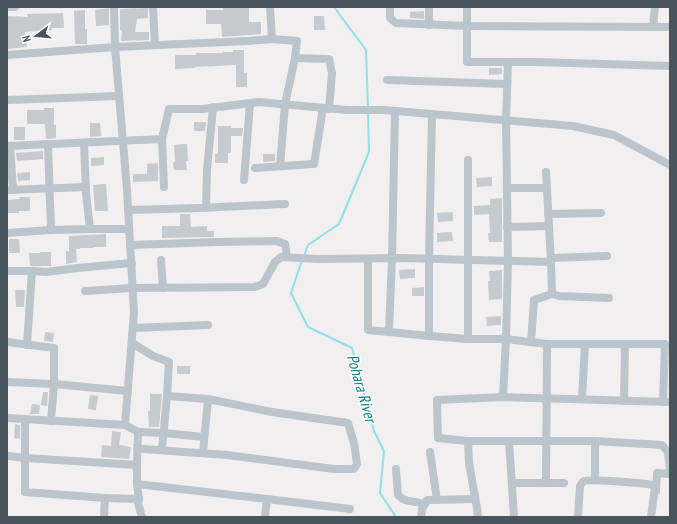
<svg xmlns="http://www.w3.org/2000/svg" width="677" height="524" font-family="'PT Sans Narrow',sans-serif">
  <rect width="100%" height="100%" fill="#f2eff0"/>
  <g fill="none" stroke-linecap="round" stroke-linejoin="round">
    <g stroke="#8fe0e8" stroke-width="2">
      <path d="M334,7l32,43 2,58"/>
      <path d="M304,256l4,-11 31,-21 30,-72 -1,-40"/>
      <path d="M302,260l-11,33 17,34 44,21 22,83 10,20 -4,42 16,24"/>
    </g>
  </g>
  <g fill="#c6cbcf">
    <path d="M109,8v17l-13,1 -1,-16z"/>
    <path d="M148,8v10l-11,1 -2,13h14v8l-28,1 1,-11h-2v-21z"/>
    <path d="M223,8h26v14h12v12l-39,3 -1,-13h-15v-14h17z"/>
    <path d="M85,10v19h2v15h-12l-1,-33z"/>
    <path d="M424,11v8l-14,-1v-6z"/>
    <path d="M63,13l1,15h-12v2l-27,2 2,15 -20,2v-33l21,1 -1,-3z"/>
    <path d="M314,16h10l1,14h-11z"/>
    <path d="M233,50h11v23h3v14h-11v-22l-41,2v1l-20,1v-14h21v-2h27v-1h10z"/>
    <path d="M489,68h13v6l-13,1z"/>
    <path d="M44,108h10v17h2v13l-10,1 -1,-15h-18v-14h17z"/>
    <path d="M194,122h12l-1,9h-11z"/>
    <path d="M90,123h10l1,13 -11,1z"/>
    <path d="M218,126h13v2h12l-1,8h-11v17h-3v10h-13v-9h3z"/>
    <rect x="14" y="127" width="11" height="13"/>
    <path d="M187,144l1,17h-2l1,9h-13l-1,-8h2l-1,-17z"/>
    <path d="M43,151v8l-26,2 -1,-8z"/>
    <path d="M263,154h12v7l-12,1z"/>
    <path d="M104,157v8l-13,1v-8z"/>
    <path d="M158,163v18l-25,1v-8h14v-10z"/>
    <path d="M30,172v8l-12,1 -1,-8z"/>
    <path d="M492,177v9l-15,1 -1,-9z"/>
    <path d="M106,184l2,27h-13l-2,-26z"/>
    <path d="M19,197h11v14h-11v2h-12v-13l13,-1z"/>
    <path d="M502,198v44h-13l-1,-9h2l-1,-19 -15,1v-9l16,-1v-6z"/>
    <path d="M453,212v9l-15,1 -1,-9z"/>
    <path d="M180,214h10l1,13 16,-1v5h7v6l-52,1v-12h18z"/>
    <path d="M452,232l1,9 -16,1v-9z"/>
    <path d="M106,234v13h-13v1h-13v1h-4l1,13 -11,2v-13h3v-15z"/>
    <path d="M9,239h10l1,14h-11z"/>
    <path d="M40,252h11v14h-21l-1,-13h11z"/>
    <path d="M415,269v9l-15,1 -1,-9z"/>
    <path d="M502,270v29l-13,1 -1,-19h2l-1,-10z"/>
    <path d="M424,287v9h-12v-8z"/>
    <path d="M15,290h10l-1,17h-8z"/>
    <path d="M501,316v9l-14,1 -1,-9z"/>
    <path d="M45,332l9,1 -1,9 -9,-1z"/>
    <rect x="177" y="366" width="13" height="8"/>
    <path d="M43,392h5l-1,14 -6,-1z"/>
    <path d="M150,394h12l-3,33h-10l-1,-16h2z"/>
    <path d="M90,395l8,1 -2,14 -8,-1z"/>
    <path d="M32,404l8,1 -1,9h-9z"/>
    <path d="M15,424l5,1v14l-6,-1z"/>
    <path d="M112,431l9,1 -2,13 12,2 -2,12 -28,-2 1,-12 9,1z"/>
  </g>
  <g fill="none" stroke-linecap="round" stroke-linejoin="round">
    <g stroke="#bbc5cb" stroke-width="8">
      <path d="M7,7h8"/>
      <path d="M114,7l1,40 12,143 7,122 -9,113 13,7 -1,33v19l2,15 -1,4 4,14"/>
      <path d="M153,7l2,38"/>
      <path d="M270,7l2,32"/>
      <path d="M390,7v11l6,5 71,3 203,1"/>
      <path d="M429,7v18"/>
      <path d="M467,7v55h41l-2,58 2,141 -2,78 -3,58"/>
      <path d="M653,27l2,-20"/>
      <path d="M7,55l108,-8 133,-6 24,-2 25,2 -2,17 34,1 3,14 -3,36"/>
      <path d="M508,62h28l134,4"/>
      <path d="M387,80l120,4"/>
      <path d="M7,100l112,-4"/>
      <path d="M395,111l-3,147 -3,74 40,4 39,3h38l41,5h118l-2,58"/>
      <path d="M162,139l2,48"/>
      <path d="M48,144l3,86"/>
      <path d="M7,146l155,-7 7,-30h34l56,-7 88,8h37l189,16 41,9 56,30"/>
      <path d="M10,146l3,44"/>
      <path d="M280,166l5,-62 10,-46"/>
      <path d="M255,168l59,-4 9,-56"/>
      <path d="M546,172l5,90 1,32"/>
      <path d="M244,180l6,-77"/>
      <path d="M507,188h40"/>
      <path d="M7,190l79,-3"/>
      <path d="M206,208l1,-38 6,-63"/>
      <path d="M128,210l71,-2 86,-4"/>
      <path d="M548,214l53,-1"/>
      <path d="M507,227l42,-1"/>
      <path d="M90,229h39"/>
      <path d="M7,233l44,-3 39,-1 -4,-36 -2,-50"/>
      <path d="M130,245l88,-3 59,-1 8,3 2,13"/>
      <path d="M551,258l56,-2"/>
      <path d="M368,259v71l21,2"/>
      <path d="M161,260l2,28"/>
      <path d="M7,271h25l-5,74"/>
      <path d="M32,271l14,1 31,-4 55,-5"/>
      <path d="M85,291l48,-3 122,-1 8,-3 12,-22 6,-5 37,2 83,-1 150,4"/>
      <path d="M133,328l75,-3"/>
      <path d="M429,336v-77l3,-145"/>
      <path d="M468,339v-179"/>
      <path d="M7,342l47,6v36l-47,-2"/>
      <path d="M531,342l3,-42 18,-6 7,2 50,2"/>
      <path d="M132,343l21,13 16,6 -2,34 -5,54"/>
      <path d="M582,399l3,-55"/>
      <path d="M624,401l1,-57"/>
      <path d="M7,418l118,7"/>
      <path d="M25,420v72l80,6 34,1"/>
      <path d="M51,421l3,-37 74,7"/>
      <path d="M138,432l26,1 40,4"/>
      <path d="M468,441l-30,-3 -1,-38 66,-3 167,5"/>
      <path d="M509,441l5,76"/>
      <path d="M595,441v39"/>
      <path d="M137,449h6l84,6 107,14h20l3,-5 -3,-21 -6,-20 -76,-11 -64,-13 -41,-3"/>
      <path d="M430,452l7,48"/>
      <path d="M203,453l5,-54"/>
      <path d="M7,456l19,2 111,7"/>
      <path d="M396,469l2,26c7,8 18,6 27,9"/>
      <path d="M512,483h52"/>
      <path d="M546,483l1,-139"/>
      <path d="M137,484l130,15 -2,18"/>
      <path d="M656,491l1,-18 13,1"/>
      <path d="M267,499l83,10"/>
      <path d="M104,517l1,-19"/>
      <path d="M421,517l1,-8 5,-9 48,-1"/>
      <path d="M478,517l-1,-9 -8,-45 -1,-22h127l67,4 6,7 2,17 -2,5"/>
      <path d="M578,517l2,-31c1,-2 2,-4 4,-5 7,-2 61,2 69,4l2,2 -4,30"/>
    </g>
  </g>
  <g text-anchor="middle" stroke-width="3" stroke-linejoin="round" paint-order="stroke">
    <g font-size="16" font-style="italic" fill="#13838e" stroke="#fff">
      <text transform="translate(362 388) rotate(74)" y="6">Pohara River</text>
    </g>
  </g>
  <rect width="677" height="524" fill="none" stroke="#48555c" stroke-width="16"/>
  <g transform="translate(36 36) rotate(254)" stroke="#ffffff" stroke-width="3" paint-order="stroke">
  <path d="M0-3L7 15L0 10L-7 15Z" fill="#48555c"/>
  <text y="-6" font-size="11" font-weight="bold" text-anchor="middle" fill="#48555c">N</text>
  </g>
</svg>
